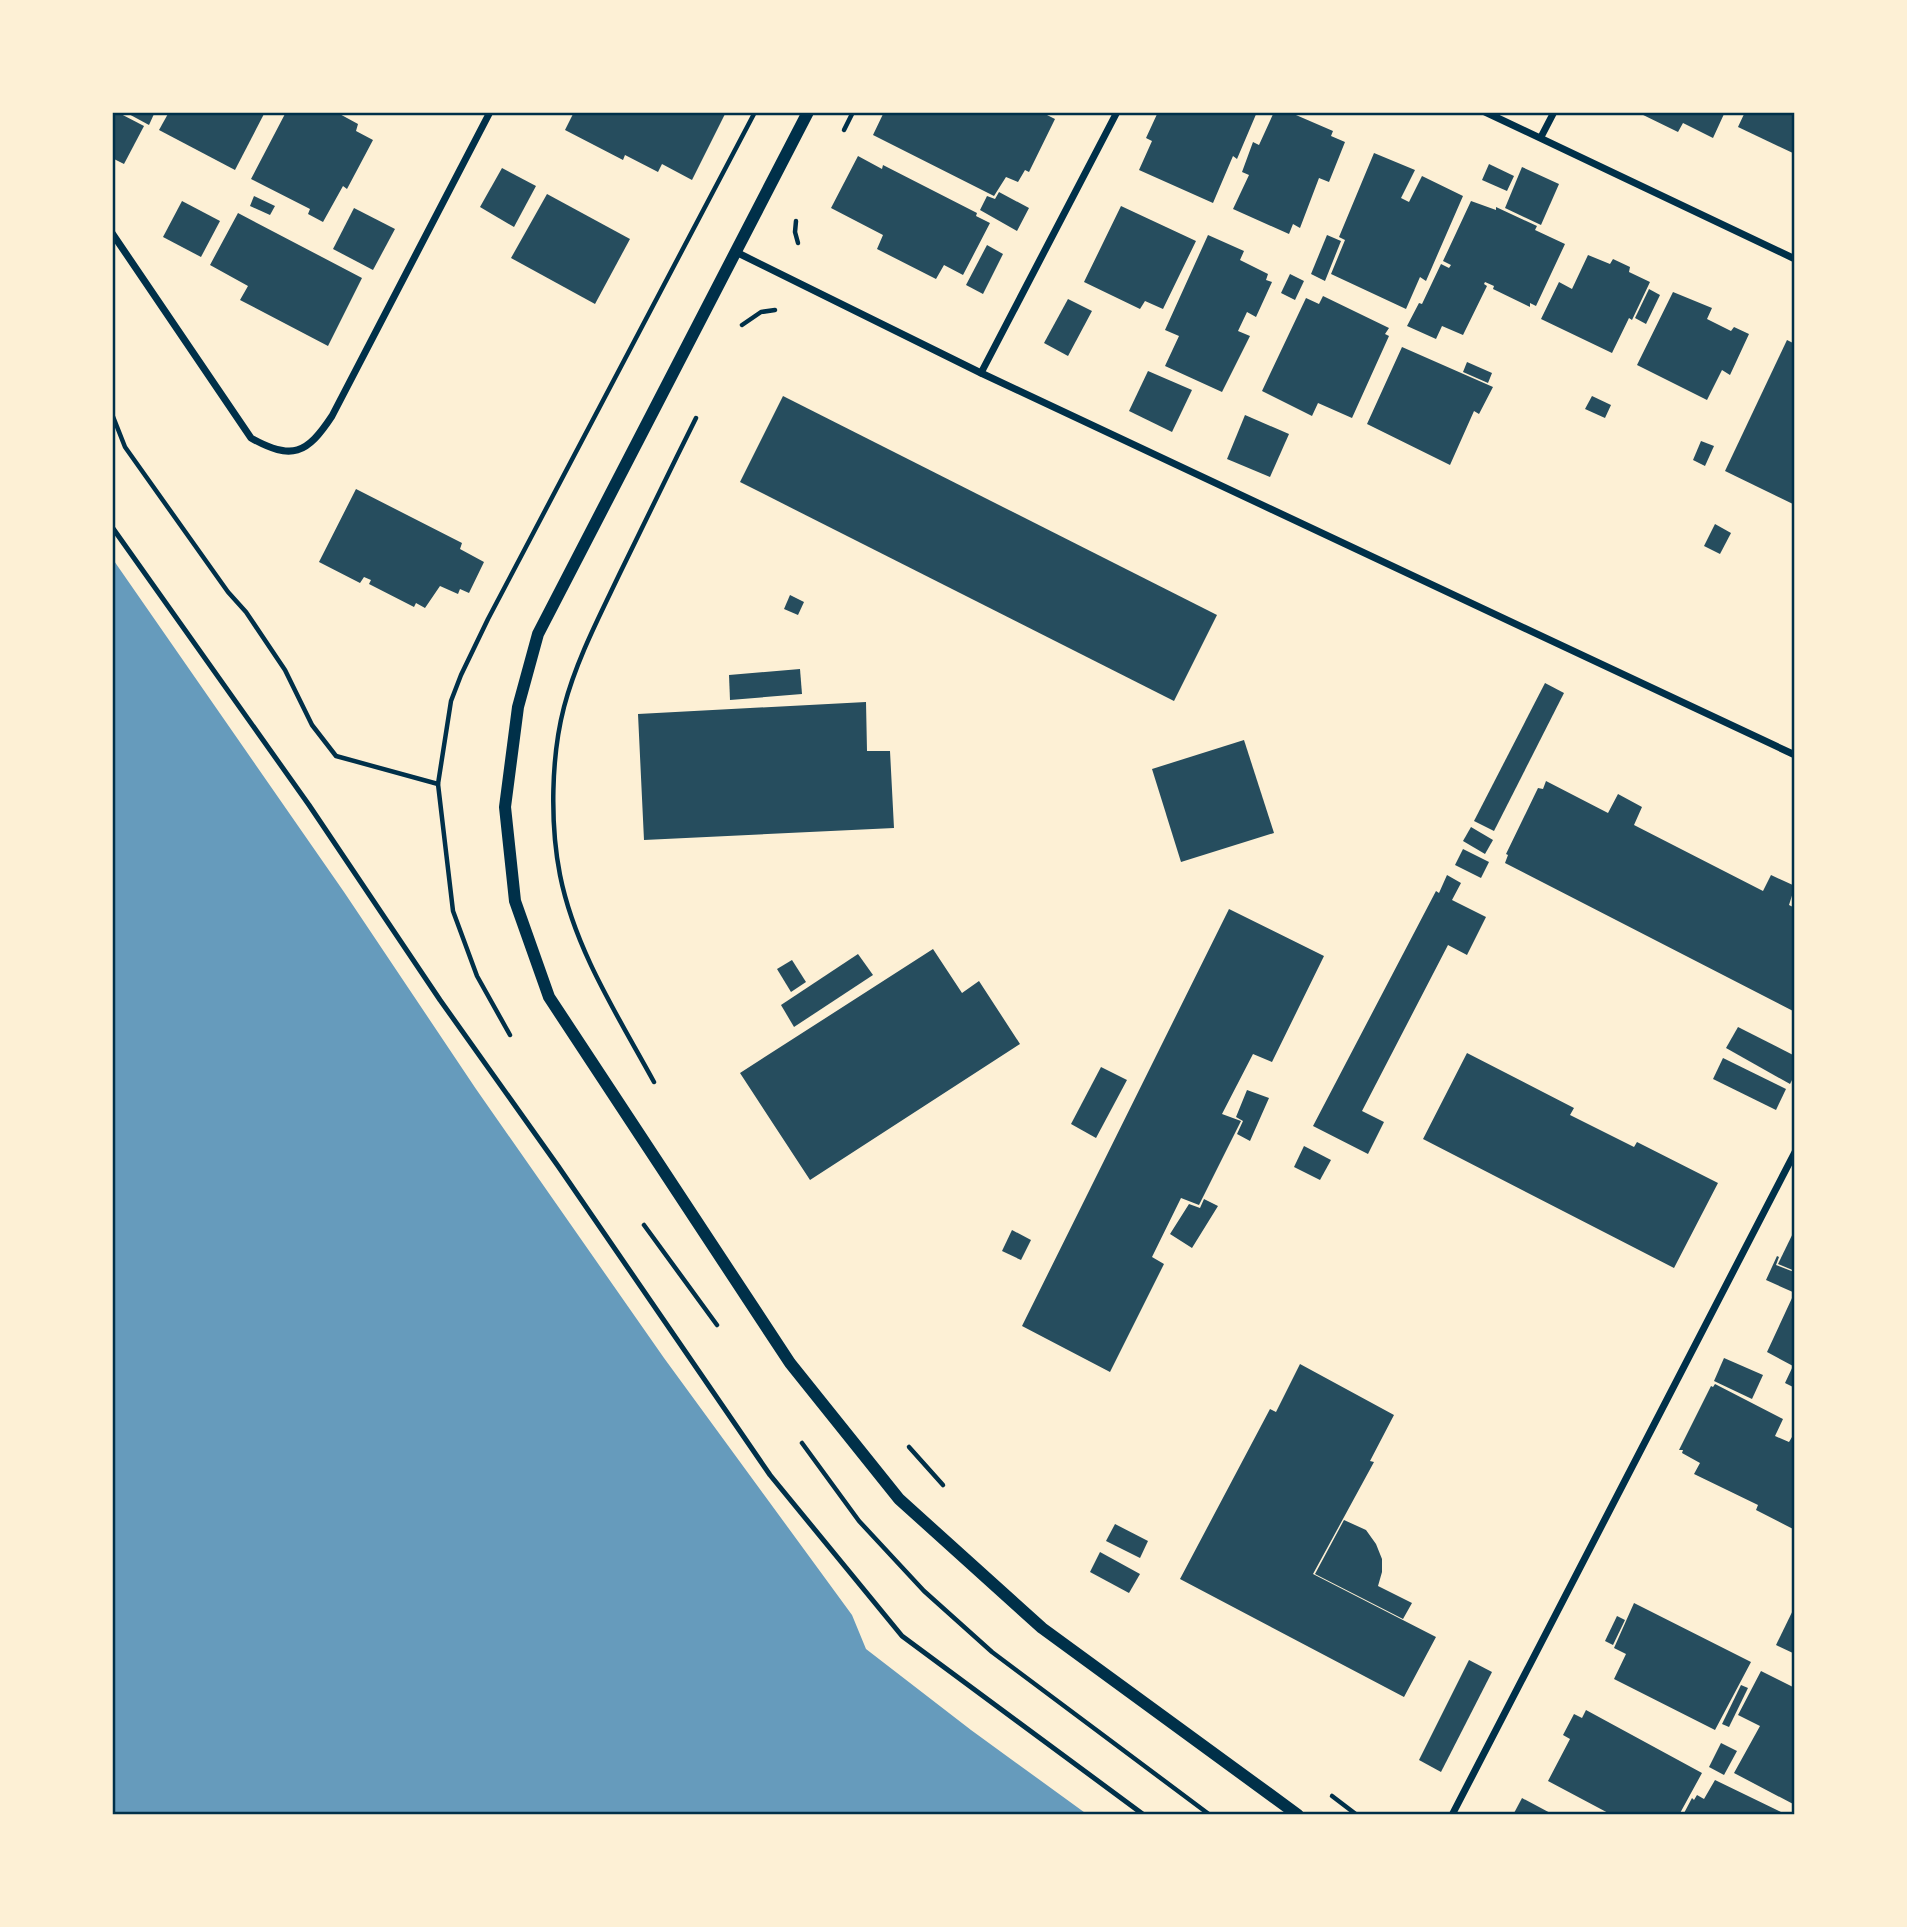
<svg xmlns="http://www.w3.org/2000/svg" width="1907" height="1927" font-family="'Nunito Sans',sans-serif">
  <rect width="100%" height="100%" fill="#fdf0d5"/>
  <path fill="#669bbc" d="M112,558l232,334 132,197 188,269 188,257 14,34 105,81 117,85h-976z"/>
  <g fill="#264d5e">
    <path d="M112,112h5l27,14 -20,38 -12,-6z"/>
    <path d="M125,112h24l5,2 -5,11z"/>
    <path d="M169,112h96l-30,58 -76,-40z"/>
    <path d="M286,112h50l22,12 -2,7 17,9 -26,49 -4,-3 -20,36 -15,-8 2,-5 -59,-30z"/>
    <path d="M574,112h152l-34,68 -30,-16 -4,8 -33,-17 -2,5 -58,-30z"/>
    <path d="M884,112h157l14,7 -26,53 -4,-2 -7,12 -12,-5 -12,19 -121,-61z"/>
    <path d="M1158,112h99l-20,47 -4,-3 -20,47 -74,-33 13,-29 -6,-3z"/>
    <path d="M1274,112h15l44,19 -2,5 14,6 -16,40 -10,-4 -19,50 -7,-4 -4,10 -56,-25 16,-34 -7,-3 11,-30 6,3z"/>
    <path d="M1637,112h85l2,2 -11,24 -30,-15 -5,9z"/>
    <path d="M1745,112h50v42l-57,-27z"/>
    <path d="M1374,153l41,17 -14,28 8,4 13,-26 41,20 -37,85 -6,-4 -14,32 -75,-35 14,-34 -6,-3z"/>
    <path d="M858,156l24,13 1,-4 94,48 -1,3 14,7 -27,52 -19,-10 -8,14 -59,-30 6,-14 -52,-27z"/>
    <path d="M1489,164l25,12 -7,15 -25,-11z"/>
    <path d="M1522,167l37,17 -18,41 -36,-17z"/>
    <path d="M502,168l34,18 -22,41 -34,-20z"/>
    <path d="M999,192l30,16 -12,23 -37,-21 7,-14 8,3z"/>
    <path d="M547,194l83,45 -35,65 -84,-46z"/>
    <path d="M254,196l21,10 -5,9 -20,-9z"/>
    <path d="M182,201l38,20 -19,36 -38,-20z"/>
    <path d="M1471,201l25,9v-3l41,19 -2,4 30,14 -29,62 -6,-3v4l-37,-18 1,-3 -9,-4 -1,2 3,2 -24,49 -21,-9 -6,13 -29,-13 12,-23 3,1 19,-40 8,4 2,-3 -8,-4z"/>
    <path d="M1121,206l75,35 -33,68 -18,-8 -5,8 -56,-27z"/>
    <path d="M354,208l41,21 -22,41 -40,-21z"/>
    <path d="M238,213l124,65 -34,68 -88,-46 8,-14 -38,-21z"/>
    <path d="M1208,235l36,16 -4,9 28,14 -2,6 6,2 -16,35 -9,-5 -9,19 12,5 -28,56 -57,-26 14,-30 -14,-6z"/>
    <path d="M1327,235l14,6 -16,40 -14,-7z"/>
    <path d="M987,245l16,9 -20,40 -17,-9z"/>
    <path d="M1588,255l22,9 3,-5 17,8 -1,5 21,10 -18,38 -3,-2 -17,35 -71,-34 18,-37 13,7z"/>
    <path d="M1290,274l14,7 -9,19 -14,-7z"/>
    <path d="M1649,289l11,6 -14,29 -11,-6z"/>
    <path d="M1673,292l39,16 -5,11 24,12 3,-4 15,7 -19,41 -8,-5 -15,30 -70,-35z"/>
    <path d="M1323,296l66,32 -4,6 4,2 -37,82 -34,-15 -6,13 -50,-25 44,-93 13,6z"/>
    <path d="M1068,299l24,12 -24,45 -24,-13z"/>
    <path d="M1787,340l8,4v161l-70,-34z"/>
    <path d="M1402,347l91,40 -14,27 -5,-3 -24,54 -83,-41z"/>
    <path d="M1467,362l25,11 -4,10 -25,-11z"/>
    <path d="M1148,371l44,19 -20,42 -43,-21z"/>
    <path d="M783,396l434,219 -43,86 -434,-219z"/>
    <path d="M1592,396l19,9 -6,13 -20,-9z"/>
    <path d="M1245,415l44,19 -19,43 -43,-18z"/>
    <path d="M1701,441l13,5 -9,20 -12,-6z"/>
    <path d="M356,489l106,54 -2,6 24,13 -15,31 -9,-4 -2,5 -18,-8 -15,22 -9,-5 -2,4 -45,-23 2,-4 -7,-3 -4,6 -41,-21z"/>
    <path d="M1715,524l16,9 -11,21 -16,-8z"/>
    <path d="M790,595l14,7 -6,13 -14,-6z"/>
    <path d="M800,669l2,25 -72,6 -1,-25z"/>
    <path d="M1545,683l19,10 -70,138 -20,-10z"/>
    <path d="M866,702l1,49h23l4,77 -250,12 -6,-126z"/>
    <path d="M1244,740l30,93 -93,29 -29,-93z"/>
    <path d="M1546,781l62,32 10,-19 24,13 -8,18 129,66 8,-16 24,11 -6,19 6,3v104l-290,-149 3,-8 -2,-1 32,-66 5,1z"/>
    <path d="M1471,827l22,13 -8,14 -22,-13z"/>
    <path d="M1463,849l26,13 -8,16 -26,-13z"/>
    <path d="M1447,875l14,8 -9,17 34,17 -19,38 -19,-10 -86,166 22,11 -16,32 -55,-28 123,-235 3,2z"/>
    <path d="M1229,909l95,47 -52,106 -19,-8 -31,60 19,7 -42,84 -18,-7 -29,59 12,7 -54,108 -88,-46z"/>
    <path d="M933,949l29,44 17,-12 41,63 -210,136 -70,-107z"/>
    <path d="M858,954l15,21 -79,52 -13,-22z"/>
    <path d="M792,960l14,22 -15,10 -14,-23z"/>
    <path d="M1738,1027l57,29v18l-5,10 -64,-36z"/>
    <path d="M1467,1053l107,55 -4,7 64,32 3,-5 81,41 -44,85 -251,-129z"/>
    <path d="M1723,1058l63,31 -10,21 -63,-31z"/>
    <path d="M1101,1067l26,13 -31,58 -25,-14z"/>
    <path d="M1247,1090l22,8 -19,43 -13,-7 6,-13 -7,-4z"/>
    <path d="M1304,1146l27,14 -11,20 -26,-13z"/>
    <path d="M1204,1199l14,7 -26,42 -22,-14 19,-30 11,4z"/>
    <path d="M1795,1229v42l-17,-7z"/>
    <path d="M1012,1230l19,10 -10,20 -19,-9z"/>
    <path d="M1777,1256l2,1 -3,8 18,7 1,21 -29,-13z"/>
    <path d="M1792,1298l3,2v88l-10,-5 8,-17 -26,-14z"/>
    <path d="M1724,1358l39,17 -11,24 -38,-18z"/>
    <path d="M1300,1364l94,51 -24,46 4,1 -61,112 123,63 -32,60 -224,-118 90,-170 6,3z"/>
    <path d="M1715,1384l68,35 -8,17 14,6 6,-10v98l-39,-20 2,-5 -64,-31 6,-11 -18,-10 1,-3h-4l32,-64 2,1z"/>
    <path d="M1344,1520l22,10 10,14 6,15v13l-4,14 34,17 -9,16 -88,-45z"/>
    <path d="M1115,1524l33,17 -8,17 -34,-17z"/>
    <path d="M1100,1552l40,22 -11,19 -39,-21z"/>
    <path d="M1634,1603l117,59 -36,68 -101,-51 12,-25 -12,-6z"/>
    <path d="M1795,1606v48l-19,-9z"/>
    <path d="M1617,1616l8,4 -12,25 -8,-4z"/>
    <path d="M1469,1660l23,12 -51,100 -22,-12z"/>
    <path d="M1761,1671l34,17v117l-61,-32 26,-47 -22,-11z"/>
    <path d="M1741,1685l7,3 -19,39 -7,-3z"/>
    <path d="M1586,1710l116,63 -23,42h-67l-64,-34 22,-42 -7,-4 11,-21 8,4z"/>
    <path d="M1721,1743l16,8 -13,24 -15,-8z"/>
    <path d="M1715,1780l66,32 -2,3h-96l9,-17 2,2 3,-5 7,4z"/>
    <path d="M1522,1798l32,17h-41z"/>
  </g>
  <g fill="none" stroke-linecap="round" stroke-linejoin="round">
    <g stroke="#003049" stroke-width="4.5">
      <path d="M844,130l9,-18"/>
      <path d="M796,221l-1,11 3,11"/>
      <path d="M742,325l19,-13 14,-2"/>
      <path d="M112,414l13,33 103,145 18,20 39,58 27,55 24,31 102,28"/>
      <path d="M510,1035l-33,-59 -24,-65 -15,-127 13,-83 10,-26 27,-56 267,-507"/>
      <path d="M654,1082c-36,-66 -79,-132 -94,-207 -10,-51 -9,-118 4,-168 12,-46 35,-90 55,-132 26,-53 51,-105 77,-157"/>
      <path d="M644,1225l73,100"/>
      <path d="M802,1443l57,78 65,70 68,61 218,163"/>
      <path d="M909,1447l34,38"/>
      <path d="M1332,1796l25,19"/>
    </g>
    <path stroke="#003049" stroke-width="5" d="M112,527l197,278 131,195 118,166 212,309 132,161 242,179"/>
    <g stroke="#003049" stroke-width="7">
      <path d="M1485,112l310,147"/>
      <path d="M1541,137l13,-25"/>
      <path d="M112,233l139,205c41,23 56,16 81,-22l158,-304"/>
      <path d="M736,252l245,121 814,382"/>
      <path d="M981,373l136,-261"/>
      <path d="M1452,1815l343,-663"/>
    </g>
    <path stroke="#003049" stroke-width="12" d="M808,112l-270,522 -20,73 -13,100 10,94 34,96 241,366 109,136 143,129 256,187"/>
  </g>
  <rect width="1907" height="1927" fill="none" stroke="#fdf0d5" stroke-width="228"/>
  <rect x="114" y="114" width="1679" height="1699" fill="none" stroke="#003049" stroke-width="2.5"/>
</svg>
